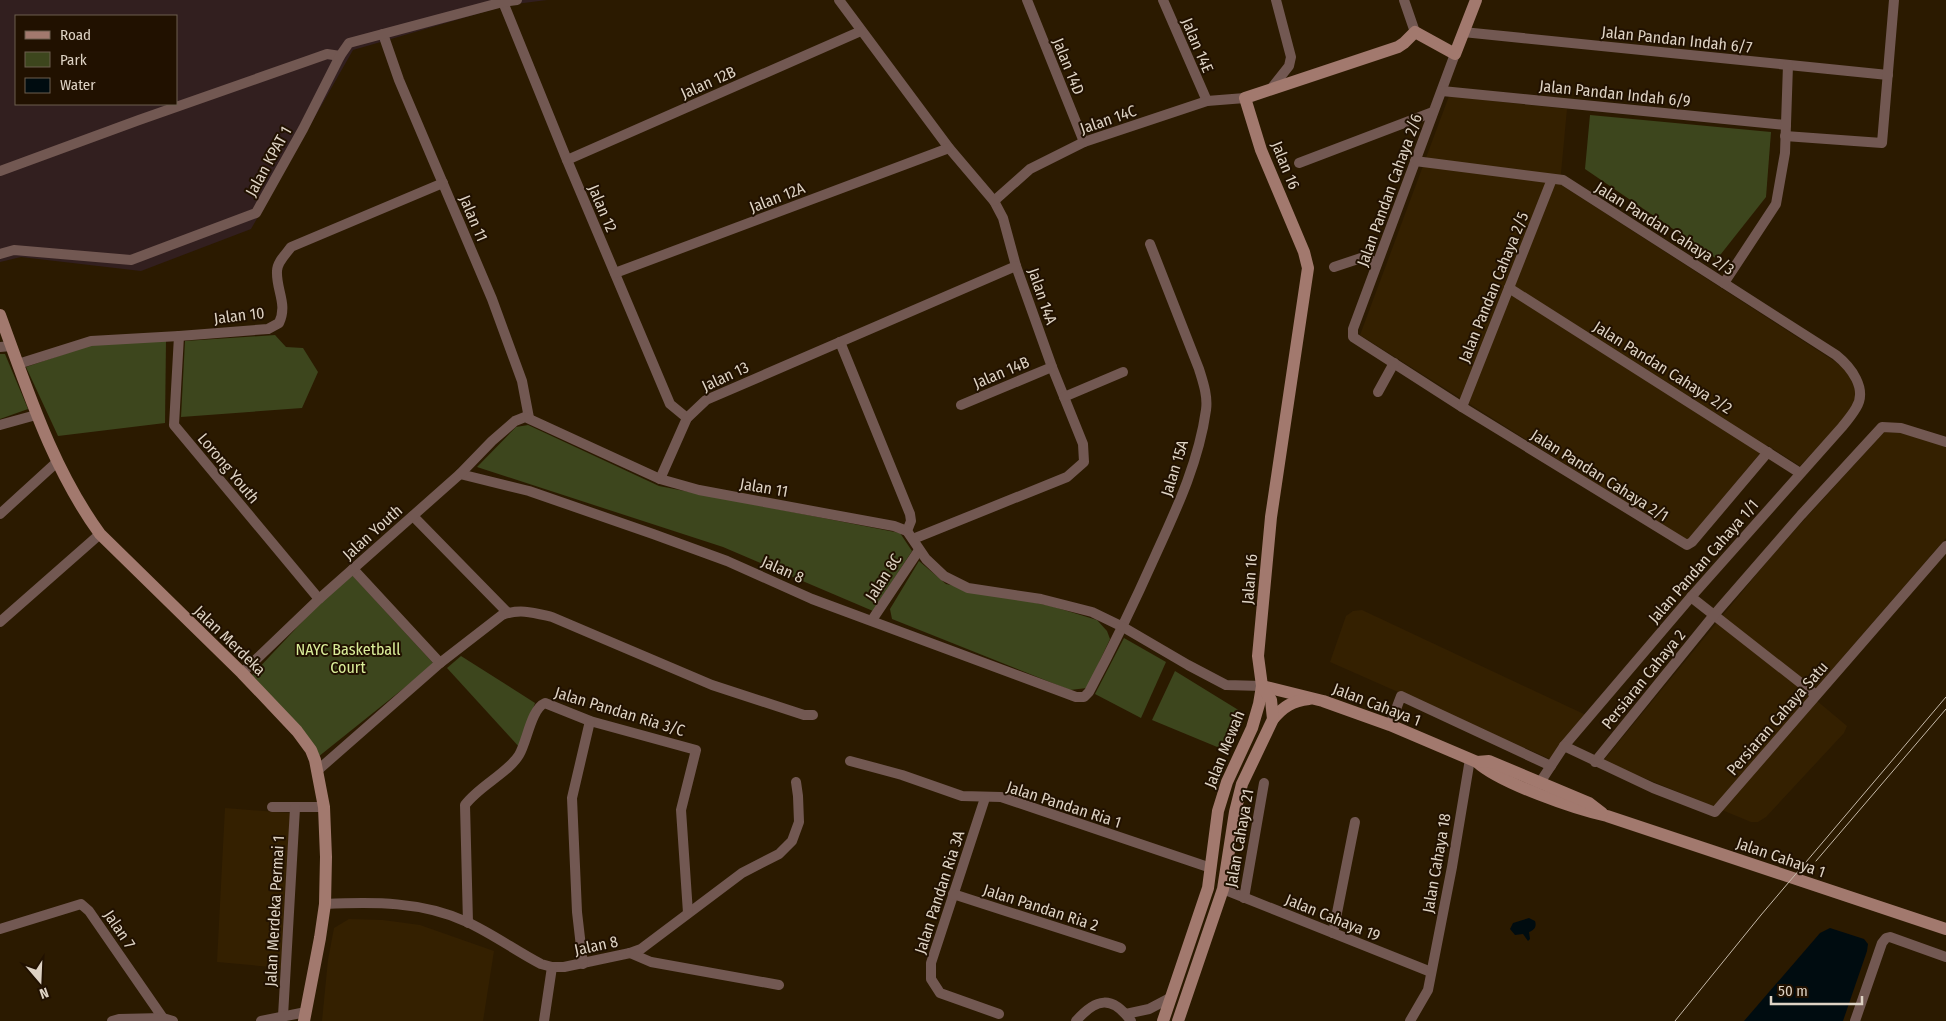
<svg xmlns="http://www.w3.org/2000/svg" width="1946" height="1021" font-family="'Fira Sans Condensed',sans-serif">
  <rect width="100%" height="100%" fill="#2b1a00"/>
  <g fill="#342000">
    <path d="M1449,96l118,13 -7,75 285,184 6,11 6,16 -4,9 -12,18 -41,44 -33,-21 -80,96 -327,-206z"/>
    <path d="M1884,432l17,1 45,13v92l-136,157 37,31 -3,7 -78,84 -8,5h-7l-148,-61 171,-208z"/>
    <path d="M1362,610l224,105 -36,44 -220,-97 16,-46 7,-5z"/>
    <path d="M225,808l65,5 -8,155 -65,-6z"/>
    <path d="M349,919l34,1 37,5 74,26 -11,70h-161l6,-61 6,-32z"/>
  </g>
  <path fill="#321f1f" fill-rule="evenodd" d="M0,0h547l-39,5 -155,45 -102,179 -110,42 -120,-14 -21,5zM16,16h160v88h-160z"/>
  <g fill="#3d461d">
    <path d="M1590,115l181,17 -5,65 -49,62 -132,-90z"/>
    <path d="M275,335l11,12 17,1 15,24 -16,36 -121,9 4,-76z"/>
    <path d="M166,340l-1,83 -107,13 -32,-69 65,-22z"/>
    <path d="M0,354h5l23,55 -28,10z"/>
    <path d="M528,425l131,61 241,47 12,18 -39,60 -150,-64 -246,-80 39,-40z"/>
    <path d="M919,561l27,23 105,22 46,14 10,11 3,8 -23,49 -17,2 -178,-71 -2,-10z"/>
    <path d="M352,575l82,89 -116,93 -19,-28 -47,-54 68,-72z"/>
    <path d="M1124,638l42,24 -25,56 -46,-24z"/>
    <path d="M461,656l74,47 -15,45 -73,-80z"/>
    <path d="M1175,671l65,40 1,8 -19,30 -70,-29z"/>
  </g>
  <g fill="#000c10">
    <path d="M1529,918l6,3c2,6 -1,9 -6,11l1,7 -2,2 -5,-7 -8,1 -5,-6 3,-6z"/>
    <path d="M1830,928l34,11 4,5 -1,7 -24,70h-99l76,-88z"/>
  </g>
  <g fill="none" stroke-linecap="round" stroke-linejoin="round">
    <g stroke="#725852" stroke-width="10">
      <path d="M839,0l110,148 45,53 9,17 13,48 36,101 31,77 1,18 -17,15 -154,62"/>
      <path d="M1027,0l57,142"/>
      <path d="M1163,0l44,101"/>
      <path d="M1404,0l11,32"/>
      <path d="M503,2l64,158 103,244 17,14"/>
      <path d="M1463,32l425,43"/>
      <path d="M383,34l16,46 93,219 30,82 7,37"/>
      <path d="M1455,54l-102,275v8l109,70 225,138 5,-3 76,-90"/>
      <path d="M1270,90l19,-24 2,-9 -15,-57"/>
      <path d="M1442,91l344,34"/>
      <path d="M1785,136l97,7 12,-143"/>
      <path d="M567,160l294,-129"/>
      <path d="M1415,161l148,19 273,175c15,12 32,34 20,53 -4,7 -9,13 -14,19l-151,170 -127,149 -27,41"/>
      <path d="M1299,163l134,-51"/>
      <path d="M0,171l139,-51 171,-60 17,-6 13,2"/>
      <path d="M994,201l36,-32 54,-27 123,-41 38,-3"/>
      <path d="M0,254l14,-4 117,10 125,-47 47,-84 37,-73 9,-13 154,-41 14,-2"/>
      <path d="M1334,267l30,-10 13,6"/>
      <path d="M615,273l334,-125"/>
      <path d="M1724,283l52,-79 9,-51 3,-88"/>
      <path d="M1509,288l291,185"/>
      <path d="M179,336l-5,89 145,174"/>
      <path d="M840,342l70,172 1,7 -4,10"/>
      <path d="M0,347l11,-1"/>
      <path d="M18,364l73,-23 88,-5 89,-7 11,-6c9,-19 -3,-33 -2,-52 0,-9 9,-17 14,-24l152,-64"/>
      <path d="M1378,392l16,-29"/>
      <path d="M1064,397l59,-25"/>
      <path d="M961,405l91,-38"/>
      <path d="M1462,407l90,-228"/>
      <path d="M0,425l36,-10"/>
      <path d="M460,474l69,17 124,43 74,27 85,38 264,98h8l5,-5c24,-45 46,-91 67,-138 21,-46 43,-93 50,-144 2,-14 -3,-28 -7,-41l-49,-125"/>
      <path d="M660,479l27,-61 19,-18 310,-134"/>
      <path d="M0,514l57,-52"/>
      <path d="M413,516l95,97"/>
      <path d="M353,569l87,94"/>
      <path d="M1691,597l125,98"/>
      <path d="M872,620l47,-70"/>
      <path d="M0,622l100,-88"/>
      <path d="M242,673l77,-74 141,-125 32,-33 23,-20 10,-4 135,62 39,11 195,36 13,5 19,28 18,17 24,12 73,11 51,13 31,15 65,38 38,20 36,1"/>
      <path d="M1390,725l11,-29 150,70"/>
      <path d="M1564,746l89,42 62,24 231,-266"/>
      <path d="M850,761l52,14 60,21 39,1 210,71"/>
      <path d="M1595,762l119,-147 87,-100 81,-88 19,1 45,14"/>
      <path d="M318,770l122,-107 62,-48c18,-7 33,-2 50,2l160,68 92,30h9"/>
      <path d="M985,798l-54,165v16l9,14 59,21"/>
      <path d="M272,807h52"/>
      <path d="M1223,889l208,83"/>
      <path d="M953,894l168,54"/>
      <path d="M1244,898l20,-115"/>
      <path d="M325,904c48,-2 97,-3 142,18 26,12 49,29 74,42l11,3h12l66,-14 11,-4 101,-76 37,-19 13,-13 7,-19 -1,-26 -2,-14"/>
      <path d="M468,923l-3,-118c14,-19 43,-32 54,-50 8,-13 12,-46 26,-52l45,18 106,29 -15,60 7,103"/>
      <path d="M0,929l81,-25 8,7 74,107 10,3"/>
      <path d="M1333,933l22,-111"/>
      <path d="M630,953l21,9 128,23"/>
      <path d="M583,964l-6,-52 -5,-114 18,-77"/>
      <path d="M1126,1014l23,-5 21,-11"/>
      <path d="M283,1016l12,-208"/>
      <path d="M112,1021l7,-2 44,-1"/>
      <path d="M261,1021l45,-9"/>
      <path d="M544,1021l8,-54"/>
      <path d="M1076,1021c20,-23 36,-26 55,0"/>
      <path d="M1410,1021l18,-31 24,-123 18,-108"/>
      <path d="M1855,1021l27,-78 4,-5 4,-1 56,20"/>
    </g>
    <g stroke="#a2796e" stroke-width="12">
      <path d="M0,315c28,76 52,153 100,219l142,139 55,58 14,19 4,10 9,47 2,50 -1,47 -5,34 -16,83"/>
      <path d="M1262,686l61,15 67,24 87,37c23,21 98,47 130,54l339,113"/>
      <path d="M1273,719c10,-12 19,-18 36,-20"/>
      <path d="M1477,762l12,-1 100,42 13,10"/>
      <path d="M1163,1021l45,-133 10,-77 9,-29 25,-54 7,-24 3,-18 -4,-30 13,-139 37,-249 -4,-16 -43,-102 -16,-52 153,-51 6,-4 11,-11 40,22 21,-54"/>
      <path d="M1178,1021l45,-132 12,-77 7,-28 31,-65 -2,-19 -9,-14"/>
    </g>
    <g stroke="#c5b9a8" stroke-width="1">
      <path d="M1816,861l130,-152"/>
      <path d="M1675,1021l86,-106 185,-218"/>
    </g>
  </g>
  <g text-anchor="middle" stroke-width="4" stroke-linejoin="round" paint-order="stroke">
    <g font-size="16" fill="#ded3c4" stroke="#211100">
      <text transform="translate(1677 39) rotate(6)" y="6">Jalan Pandan Indah 6/7</text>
      <text transform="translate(1198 45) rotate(67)" y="6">Jalan 14E</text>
      <text transform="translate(1069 66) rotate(68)" y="6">Jalan 14D</text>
      <text transform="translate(708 82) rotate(-24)" y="6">Jalan 12B</text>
      <text transform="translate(1615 93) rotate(6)" y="6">Jalan Pandan Indah 6/9</text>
      <text transform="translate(1108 119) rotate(-19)" y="6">Jalan 14C</text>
      <text transform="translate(268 161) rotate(-61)" y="6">Jalan KPAT 1</text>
      <text transform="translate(1286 165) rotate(68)" y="6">Jalan 16</text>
      <text transform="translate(1389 190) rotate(-70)" y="6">Jalan Pandan Cahaya 2/6</text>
      <text transform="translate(777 197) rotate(-21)" y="6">Jalan 12A</text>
      <text transform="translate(603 208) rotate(67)" y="6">Jalan 12</text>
      <text transform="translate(474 218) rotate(67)" y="6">Jalan 11</text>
      <text transform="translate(1665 228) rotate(32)" y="6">Jalan Pandan Cahaya 2/3</text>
      <text transform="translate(1493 287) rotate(-68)" y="6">Jalan Pandan Cahaya 2/5</text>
      <text transform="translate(1043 296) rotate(71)" y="6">Jalan 14A</text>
      <text transform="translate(239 315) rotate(-7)" y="6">Jalan 10</text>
      <text transform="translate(1663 367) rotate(32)" y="6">Jalan Pandan Cahaya 2/2</text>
      <text transform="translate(1001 372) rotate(-23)" y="6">Jalan 14B</text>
      <text transform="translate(725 376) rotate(-25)" y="6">Jalan 13</text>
      <text transform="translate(229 468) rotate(50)" y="6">Lorong Youth</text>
      <text transform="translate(1174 468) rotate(-73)" y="6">Jalan 15A</text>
      <text transform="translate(1600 475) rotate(32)" y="6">Jalan Pandan Cahaya 2/1</text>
      <text transform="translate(764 487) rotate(10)" y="6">Jalan 11</text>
      <text transform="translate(372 532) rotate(-42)" y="6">Jalan Youth</text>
      <text transform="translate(1703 561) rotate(-49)" y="6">Jalan Pandan Cahaya 1/1</text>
      <text transform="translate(783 569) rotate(24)" y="6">Jalan 8</text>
      <text transform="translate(883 577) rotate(-57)" y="6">Jalan 8C</text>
      <text transform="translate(1249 579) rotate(-85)" y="6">Jalan 16</text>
      <text transform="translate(230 640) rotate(44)" y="6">Jalan Merdeka</text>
      <text transform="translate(1643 679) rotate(-51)" y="6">Persiaran Cahaya 2</text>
      <text transform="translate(1377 704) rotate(21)" y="6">Jalan Cahaya 1</text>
      <text transform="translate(620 711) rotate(17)" y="6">Jalan Pandan Ria 3/C</text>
      <text transform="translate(1777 718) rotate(-49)" y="6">Persiaran Cahaya Satu</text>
      <text transform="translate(1224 749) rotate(-68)" y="6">Jalan Mewah</text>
      <text transform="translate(1064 804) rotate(18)" y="6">Jalan Pandan Ria 1</text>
      <text transform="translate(1239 838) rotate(-80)" y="6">Jalan Cahaya 21</text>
      <text transform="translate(1781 857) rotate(19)" y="6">Jalan Cahaya 1</text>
      <text transform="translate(1436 863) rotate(-80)" y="6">Jalan Cahaya 18</text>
      <text transform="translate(939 892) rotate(-72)" y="6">Jalan Pandan Ria 3A</text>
      <text transform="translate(1041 907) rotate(18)" y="6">Jalan Pandan Ria 2</text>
      <text transform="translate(274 911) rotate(-87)" y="6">Jalan Merdeka Permai 1</text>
      <text transform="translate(1333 917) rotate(22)" y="6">Jalan Cahaya 19</text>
      <text transform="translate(120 929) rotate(56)" y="6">Jalan 7</text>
      <text transform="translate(596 945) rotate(-12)" y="6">Jalan 8</text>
    </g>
    <g font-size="16" fill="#daed99" stroke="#211100">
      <text x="348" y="655">NAYC Basketball<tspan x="348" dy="18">Court</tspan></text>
    </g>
  </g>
  <rect x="15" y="15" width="162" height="90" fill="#211100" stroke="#6d5f4e"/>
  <rect x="25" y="31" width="25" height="8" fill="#a2796e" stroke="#6d5f4e"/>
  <text x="60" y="40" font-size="15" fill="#ded3c4">Road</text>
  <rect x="25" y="52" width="25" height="15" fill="#3d461d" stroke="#6d5f4e"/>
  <text x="60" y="65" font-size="15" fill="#ded3c4">Park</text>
  <rect x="25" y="78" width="25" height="15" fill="#000c10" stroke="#6d5f4e"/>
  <text x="60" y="90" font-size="15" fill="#ded3c4">Water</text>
  <g transform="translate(40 981) rotate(161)" stroke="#211100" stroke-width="4" paint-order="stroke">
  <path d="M0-4L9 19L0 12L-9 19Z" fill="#ded3c4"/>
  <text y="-8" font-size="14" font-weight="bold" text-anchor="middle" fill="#ded3c4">N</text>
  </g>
  <path d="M1771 996v8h91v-8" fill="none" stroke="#ded3c4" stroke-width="2.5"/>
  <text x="1778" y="996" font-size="15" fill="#ded3c4" stroke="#211100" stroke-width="4" paint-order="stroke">50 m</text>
</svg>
